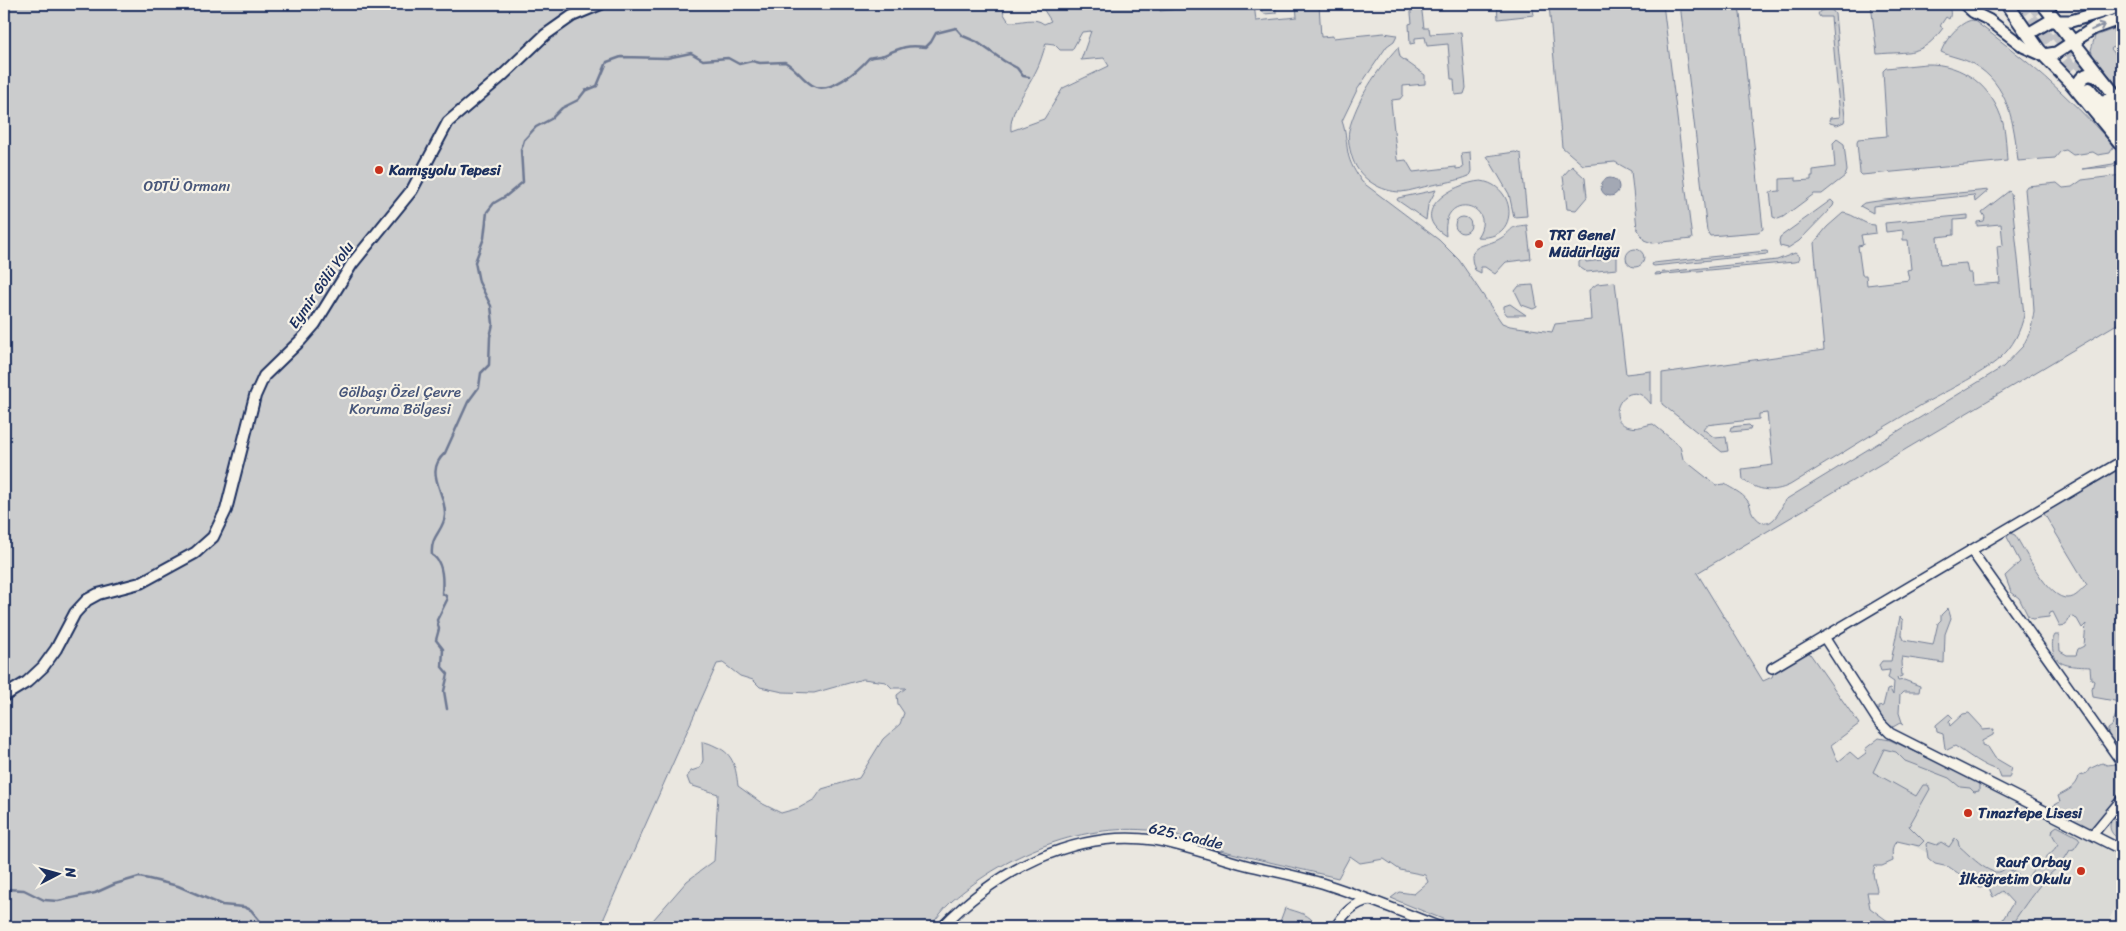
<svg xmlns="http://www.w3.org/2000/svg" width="2126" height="931" font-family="Sriracha,sans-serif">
  <rect width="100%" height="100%" fill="#eae7e0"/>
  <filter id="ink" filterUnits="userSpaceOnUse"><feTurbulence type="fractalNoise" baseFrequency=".02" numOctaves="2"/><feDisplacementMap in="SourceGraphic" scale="10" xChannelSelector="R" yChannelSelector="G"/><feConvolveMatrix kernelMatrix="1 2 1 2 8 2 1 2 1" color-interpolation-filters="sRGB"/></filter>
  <g filter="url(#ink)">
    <path fill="#dadad6" d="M1890,733l232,117v42l-16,35h-101l15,-23 -120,-66 -36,-60z"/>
    <g fill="#cbcccd" stroke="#737e96" fill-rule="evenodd">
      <path d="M4,4h998l2,10 5,8c12,1 25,-6 35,2l7,-3 -11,-17h119l1,7 28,-3 2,-4h64l2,17 41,-4 -1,-13h23l2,33 12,-1v2l51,-5 13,2 -3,6 -7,5 -30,44 -15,31c4,11 4,21 6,32 2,11 8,20 14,29l77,58 20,20 43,63 8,3 42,6 3,-8 36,-4 -2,-30 8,-6 18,-2 11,92 25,-3v33c-23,-32 -51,17 -21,23 8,2 15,-2 23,-3l27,22 3,13 33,26 9,-1c7,5 17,9 22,16 4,4 3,10 6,14 16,22 26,-1 32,-14l218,-133 20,-21 8,-16 3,-19 -2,-34 1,-3 -8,-85 2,-3 30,-3 6,5 9,-1 10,-7 40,-5v146l-425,252 66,108 9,-4 2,-6 34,-20 51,73 -28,21 7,17 12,-10 8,7 8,-6 -1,-4 14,-11 11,2 89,42v9l-5,1 -4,-4 -10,-1 -11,-9 -44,-17 -9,-9 -12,-3 -11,23 43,24 7,-11h5l2,4 -21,37 15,15 -5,5 -22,-5c-6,5 -5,12 -4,20l-11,5h-7c-5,11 2,15 2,26h-10l3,16 26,19h-434l-71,-29 8,-6 15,2 14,-12 -3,-7 -25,-5 -16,-11 -24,4 -10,-7 -12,22c-42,-10 -84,-19 -126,-30 -14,-4 -28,-12 -43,-15 -77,-15 -160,18 -217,68 -9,8 -15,18 -23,26h-282l40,-46 27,-20 4,-67 -28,-9 -3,-8 4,-6 9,-3 3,-8 -1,-18c5,0 9,2 15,5 17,7 19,22 21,39l25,18 18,9 18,-5 16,-9 7,-10 37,-11 24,-39 17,-15 4,-11 -6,-9 -1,-9 9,-7h-14l-6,-6 -23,-3 -49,14 -31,-1 -23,-5 -7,-7 -13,-4 -17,-13 -6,1 -117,263h-596zM1091,31l-10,29 23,-2 5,8 -46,22 -19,31 -33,12c-2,-20 16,-41 24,-58 5,-9 8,-20 11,-30l8,1 6,6h12l10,-18z"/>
      <path d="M1261,4h31l1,1 -17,2v6l-12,1 -2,-2z"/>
      <path d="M1410,4h11l3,24h5l1,6 31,-2 5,56 -2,6 -9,1 -1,-16h-3l-3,-35 -21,2 -2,-9 -10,1v5l-5,1 -1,-20 3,-1z"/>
      <path d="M1497,4h35l2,11 -36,4z"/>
      <path d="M1560,4h103l29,235 -40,4 -8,-3 -7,-12 -6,-57 -16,-9 -32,3 -21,-18 -13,-142z"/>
      <path d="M1680,4h59l24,225 -5,3 -48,4 -3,-5z"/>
      <path d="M1871,4h75c4,4 6,9 3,15l-3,-2 -6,9 3,2c-21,29 -34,23 -66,26z"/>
      <path d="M1828,9l4,1 3,4 10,104 -1,4 -7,3 -7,-2 -1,-3 1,-2 10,-1 -9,-100h-11l-2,-3 2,-3z"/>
      <path d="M1973,20c52,38 95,75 138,123l2,4 -3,6 -12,2 -5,-3 -20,3 -7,-5 -5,1 -6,7 -37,3c-4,-37 -9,-77 -45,-97 -10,-6 -22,-7 -32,-12 4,-12 19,-31 32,-32z"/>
      <path d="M2114,29l4,14 -7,6 11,13v29l-29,-35 -2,-6 4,-14z"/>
      <path d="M1398,47l2,10 25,18v9l-22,2v9l-3,4 -8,1 -1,2 6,57 1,2 8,-1 7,12 43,-5v2l7,-1 -2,-15 9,-1 1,19 -2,5c-12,5 -25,7 -37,9 -10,2 -21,6 -31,7 -20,0 -41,-13 -48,-32 -3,-8 -6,-22 -4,-30 8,-31 28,-60 49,-83z"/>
      <path d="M1926,64c37,-1 67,23 77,59 3,12 3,25 4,38l-145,14 -2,-2 -3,-30 1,-4 29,-3 -4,-65 3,-3z"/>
      <path d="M1837,139l7,5 3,27 -2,5 -23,18h-8l-31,23 -5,2 -5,-2 -3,-25 10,-1v-12l16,-1v3l15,-1v-4h2v-6l22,-3 -2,-24z"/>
      <path d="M1515,152l6,2 6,62 -13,1 -5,-23 -22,-38z"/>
      <path d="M2122,158v8l-40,3 31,-5z"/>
      <path d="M1572,166l13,12 2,19 -11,13 -9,-1 -4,-33z"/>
      <path d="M1481,181c37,5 39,61 -4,56 23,-33 -37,-49 -31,-1 -40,-24 7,-53 35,-55z"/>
      <path d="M1436,190l-8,15 -2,15 -29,-20 1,-2z"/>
      <path d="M1989,190l-14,12 -1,-7 -101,11v7l-13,-7 4,-3 21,-3z"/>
      <path d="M2009,191l2,2 13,122c-3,15 -11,32 -24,43 -19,17 -58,35 -82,49 -43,25 -85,52 -128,78 -17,8 -31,6 -47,-5l-1,-11 31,-4 -6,-52 -8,1v5l-53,6 -3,4 12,9 11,-1 2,14 -6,1 -60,-48v-31l162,-23 -10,-107 13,-16 16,-14c12,1 20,12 32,12l1,8 -15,2 2,10 -5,1 4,29h4l1,10 42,-5 -2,-10 4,-1 -3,-29h-5v-10l-17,2 -1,-9 83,-8v4l-14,1v15l-17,2 3,28 26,-2 2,10h3l1,12 28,-2 -3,-37 6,-1 -2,-21 -24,2v-4l7,-1 1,-4 -3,-5z"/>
      <path d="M1831,200l3,3 -1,3 -34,35 -11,7 -8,-2 -1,-5 1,-4z"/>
      <circle cx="1463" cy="225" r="8"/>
      <path d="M1527,225l4,34 -25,3 -11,12 -10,-7h-4v6l-6,-3c-11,-28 10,-22 26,-32 14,-9 6,-11 26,-13z"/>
      <circle cx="1635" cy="258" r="9"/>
      <path d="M1766,251l2,1 -1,2 -113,12 -2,-1 1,-2z"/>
      <path d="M1615,253l2,2v14l-30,3 -8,-5v-5l6,-5 1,5 23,-3v-5z"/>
      <path d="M1795,253l5,4 -2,4 -4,1 -139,13 1,-2 121,-13z"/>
      <path d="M1533,285l4,22 -4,2 -11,-4 -7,-14 4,-5z"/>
      <path d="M1510,304l16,11h-19l-3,-4v-5z"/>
      <path d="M1749,425l2,2 -1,3 -19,2 -1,-1 1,-4z"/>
      <path d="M2122,461v294l-14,-21v-5l4,-3 8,-24 -27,-5 -1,-8 2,-8 -3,-2 -1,-12c-14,-1 -34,1 -37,-16 -1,-6 -1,-11 2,-16h4l1,16 7,4h9l2,-6 6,-3 2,-22 -4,4 -5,-9 -7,-3 -4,9 -6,1 -7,-14 -3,1 -1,4 -17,2 -4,-3 -9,-18 -8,-6 -6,-16 15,-14 -13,-25 3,-4 5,2c10,15 33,65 53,63 8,0 13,-8 19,-13l-44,-73z"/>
      <path d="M1948,608l3,10 -6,16 -1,29 -42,-6 -1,5 1,14 -5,2 1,3 6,-1 16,6 -1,6h-16l-3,3 -1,18 4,12 -3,-2 -7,4c-8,-4 -15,-10 -15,-20l5,-1 4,-16 3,-1 3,6 1,-13 -6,-4 2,-8 -9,1 -2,-6 3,-4h9l9,-44 3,3 -1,15 2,5 29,5 5,-22 3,-3v-5z"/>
      <path d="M1969,713l13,14v3l12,-1 -1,6 -11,6v4l6,2 7,11 17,10 -3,10h-8l-3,-8c-13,-2 -32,-17 -43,-24l-8,4 -2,-2 -2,-14 -6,-2 -1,-7 13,-11 4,4 -4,4 1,4 13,-12z"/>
      <path d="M2102,763l5,2 9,-1 5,4v27l-3,4c-6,8 -14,22 -23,28 -9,6 -36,-11 -43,-18l1,-3 7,-4 -2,-6c9,-5 19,-9 21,-20l8,-3 2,-4z"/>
      <path d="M2122,809v32c-17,-9 -15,-21 0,-32z"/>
      <path d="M2057,826l21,11 2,3 -6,9 -4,1 -11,18c-12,3 -41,47 -49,59h-12l15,-24 -11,-12 -9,6 -7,-16h-3v6l-3,1 -31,-21 -14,-3 -7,-6 -2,-14 2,-2 9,3 4,-3 8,5 6,-9 3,3 1,5c10,8 36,38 47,21l20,13 11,-16 5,-1c4,-8 12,-11 16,-19l-6,-10 1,-5z"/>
      <path d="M1285,908c12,4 27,6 31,19h-38z"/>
    </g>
    <circle fill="#a3a8b4" stroke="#6d7892" cx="1610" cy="187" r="9"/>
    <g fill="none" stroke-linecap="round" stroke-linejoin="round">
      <g stroke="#6d7892" stroke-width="2.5">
        <path d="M447,709l-3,-18 4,-17 -6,-7 1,-18 -7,-9 3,-11 -2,-9 10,-20 -1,-4 -4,-3c1,-11 2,-31 -10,-38 -2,-20 12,-24 13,-40 1,-24 -22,-42 0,-62l23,-51 11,-15 2,-14 8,-8 1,-28 3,-13 -2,-18 -12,-24 -4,-20 9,-24 3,-26 7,-9 12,-7 17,-14 -2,-32 3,-10 12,-13 15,-8 11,-11 16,-8 7,-9 12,-5 10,-24 14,-5 46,1 24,-5 12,7 25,-2 11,6 13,-3 8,2 25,-1c11,6 17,17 27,23 16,11 47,-15 57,-27 5,-2 10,-1 15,-3 18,-8 22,-10 42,-8l5,-5 5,-9 20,-5 7,8 14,6 27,19 13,7 6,8 6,1"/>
        <path d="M4,889l20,1 20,10 14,1 37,-8 20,-9 24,-7 10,2 29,7 44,19 22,2 7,3 14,17"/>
      </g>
      <g stroke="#c1c2c6" stroke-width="12" stroke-dasharray="12 6" stroke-linecap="butt">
        <path d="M2020,4l67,83"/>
        <path d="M2032,4l63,79"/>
      </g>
      <g stroke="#1b2f5e" stroke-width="12">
        <g id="minor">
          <path d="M1971,550l151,213"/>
          <path d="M1824,637l54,84 12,12 232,117"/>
          <path d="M1772,668l350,-207"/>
          <path d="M2093,834l29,-35"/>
          <path d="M942,927c54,-56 132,-98 212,-87 31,5 61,17 92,25 29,7 59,12 88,22 36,12 71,26 106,40"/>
          <path d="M1336,927c7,-13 19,-25 34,-27"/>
        </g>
      </g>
      <g stroke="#1b2f5e" stroke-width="14">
        <g id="tertiary">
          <path d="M1964,4l9,8 16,8 35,27 18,8"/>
          <path d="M4,696l23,-14 16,-15 13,-18 19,-36 12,-13 11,-6 42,-11 55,-30 18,-16 13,-27 29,-114 9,-20 37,-36 14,-16 37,-60 60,-74 36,-68 54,-46 43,-41 27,-19 29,-12"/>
        </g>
      </g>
      <g stroke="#1b2f5e" stroke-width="15">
        <g id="secondary">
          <path d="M2028,34l22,-13h21l51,-15"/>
          <path d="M2044,55l12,-2 38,-25 28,-10"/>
        </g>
      </g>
      <g stroke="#1b2f5e" stroke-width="16">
        <g id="primary">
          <path d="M2007,4l32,46 33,34 50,61"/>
          <path d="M2043,4l79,100"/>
          <path d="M2089,89l28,35"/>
          <path d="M2081,94c-4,-10 -2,-17 9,-20l10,3"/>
          <path d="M2108,100l14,17"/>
        </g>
      </g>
      <use href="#minor" stroke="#f7f3e8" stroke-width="9"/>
      <use href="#tertiary" stroke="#f7f3e8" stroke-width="10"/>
      <use href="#secondary" stroke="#f7f3e8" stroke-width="11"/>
      <use href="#primary" stroke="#f7f3e8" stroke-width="12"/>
    </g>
    <defs><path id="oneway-shaft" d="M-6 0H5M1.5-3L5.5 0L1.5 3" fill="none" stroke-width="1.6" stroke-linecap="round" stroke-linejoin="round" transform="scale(1.25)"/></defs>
    <use stroke="#8991a3" href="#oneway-shaft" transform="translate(2098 27) rotate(-24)"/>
  </g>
  <g fill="#c8321e" stroke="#f7f3e8" stroke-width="2">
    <circle cx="379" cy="170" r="5"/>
    <circle cx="1539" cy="244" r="5"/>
    <circle cx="1968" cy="813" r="5"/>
    <circle cx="2081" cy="871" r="5"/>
  </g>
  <g text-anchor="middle" stroke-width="4.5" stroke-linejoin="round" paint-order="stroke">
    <g font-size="15" font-weight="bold" fill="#1b2f5e" stroke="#f7f3e8" text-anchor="start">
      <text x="389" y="175">Kamışyolu Tepesi</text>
      <text x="1549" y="240">TRT Genel<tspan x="1549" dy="17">Müdürlüğü</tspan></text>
      <text x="1978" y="818">Tınaztepe Lisesi</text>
      <text x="2071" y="867" text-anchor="end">Rauf Orbay<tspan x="2071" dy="17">İlköğretim Okulu</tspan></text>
    </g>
    <g font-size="15" fill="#47567a" stroke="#f7f3e8">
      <text x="187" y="191">ODTÜ Ormanı</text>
      <text x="400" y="397">Gölbaşı Özel Çevre<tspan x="400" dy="17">Koruma Bölgesi</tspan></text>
    </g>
    <g font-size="15" fill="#1b2f5e" stroke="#f7f3e8">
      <text transform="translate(321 285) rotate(-55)" y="5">Eymir Gölü Yolu</text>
      <text transform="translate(1186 836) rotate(13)" y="5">625. Cadde</text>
    </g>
  </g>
  <rect width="2126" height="931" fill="none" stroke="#f7f3e8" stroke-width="20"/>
  <rect x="10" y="10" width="2106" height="911" fill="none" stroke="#1b2f5e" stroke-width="2" filter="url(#ink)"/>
  <g transform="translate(58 874) rotate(84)" stroke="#f7f3e8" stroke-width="4" paint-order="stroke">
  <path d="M0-4L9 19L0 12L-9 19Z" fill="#1b2f5e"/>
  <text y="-8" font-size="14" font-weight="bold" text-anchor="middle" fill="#1b2f5e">N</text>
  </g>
</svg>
